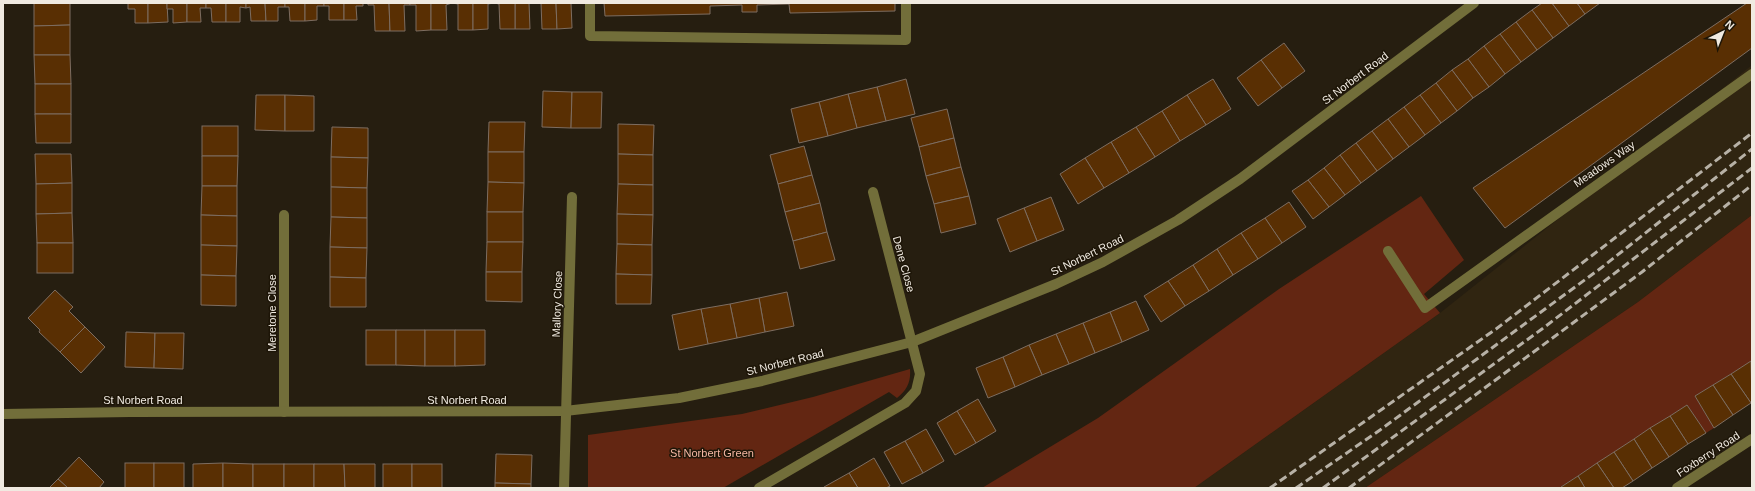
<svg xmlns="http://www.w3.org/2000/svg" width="1755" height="491" font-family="Helvetica,sans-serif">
  <rect width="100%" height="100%" fill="#261e10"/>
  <path fill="#302511" d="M1752,65v150l-114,87 -273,186h-171l246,-175z"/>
  <g fill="#632612">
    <path d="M1421,196l43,64 -40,34 16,19 -246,175h-212l116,-70 181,-129z"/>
    <path d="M1752,215v146l-57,35 19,32 -8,5 -19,-28 -128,83h-194l273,-186z"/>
    <path d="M910,369c1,13 -3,21 -13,29l-8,-6 -166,96h-135v-53l154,-21 71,-17z"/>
  </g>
  <g fill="#592f03" stroke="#7d6d61">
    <path d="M34,3h36v22l-36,1z"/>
    <path d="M128,3h20v20h-13v-14h-7z"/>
    <path d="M148,3h19l1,19 -20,1z"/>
    <path d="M167,3h20v19l-14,1v-14h-6z"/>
    <path d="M187,3h19v5h-6l1,14h-14z"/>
    <path d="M206,3h20v19h-14l-1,-14h-5z"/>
    <path d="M226,3h20v5l-6,-1v15h-14z"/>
    <path d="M246,3h19l1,18h-15l-1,-14 -4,1z"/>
    <path d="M265,3h20v4h-7v14h-12z"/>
    <path d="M285,3h20v18h-15l-1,-14h-4z"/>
    <path d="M305,3h19v3h-7v14l-12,1z"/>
    <path d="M324,3h20v17h-15v-14h-5z"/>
    <path d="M344,3h19v3h-7l1,14h-13z"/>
    <path d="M368,3h21l1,28h-15l-1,-26h-6z"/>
    <path d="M389,3h21v2h-6l1,26h-15z"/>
    <path d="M410,3h21v27l-15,1v-26h-6z"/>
    <path d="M431,3h21l-6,2 1,25h-16z"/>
    <path d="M452,3h21v27h-15v-26z"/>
    <path d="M473,3h21l-6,1v25l-15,1z"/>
    <path d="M515,3h18h-4l1,26h-15z"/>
    <path d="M515,3v26h-15l-1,-25 -5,-1z"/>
    <path d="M541,3h15l1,26h-15z"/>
    <path d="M556,3h15l1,25 -15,1z"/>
    <path d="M604,3h291v8l-105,2 -1,-9 -32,1v7h-15v-7l-32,1v8l-105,2z"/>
    <path d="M1542,3h10l17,23 -16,12 -21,-28z"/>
    <path d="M1552,3h25l8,11 -16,12z"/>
    <path d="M1577,3h23l-15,11z"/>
    <path d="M1747,3h5v45l-247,180 -32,-40z"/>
    <path d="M1532,10l21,28 -16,12 -21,-28z"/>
    <path d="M1516,22l21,28 -16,12 -21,-28z"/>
    <path d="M70,25v30h-36v-29z"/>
    <path d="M1500,34l21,28 -16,12 -21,-28z"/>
    <path d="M1284,43l21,28 -23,17 -21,-28z"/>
    <path d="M1484,46l21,28 -16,13 -21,-28z"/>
    <path d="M34,55h36l1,29h-36z"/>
    <path d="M1468,59l21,28 -16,11 -21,-28z"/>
    <path d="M1261,60l21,28 -24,18 -21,-28z"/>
    <path d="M1452,70l21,28 -16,13 -21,-28z"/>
    <path d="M906,79l9,35 -29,7 -9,-34z"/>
    <path d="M1213,79l18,30 -25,16 -19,-30z"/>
    <path d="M1436,83l21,28 -16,12 -21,-28z"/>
    <rect x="35" y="84" width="36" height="30"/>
    <path d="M877,87l9,34 -29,7 -9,-34z"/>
    <path d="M543,91l29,1 -1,36 -29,-1z"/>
    <path d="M572,92h30l-1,36h-30z"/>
    <path d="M848,94l9,34 -29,8 -9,-34z"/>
    <path d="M256,95h29v36l-30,-1z"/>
    <path d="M285,95l29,1v35h-29z"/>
    <path d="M1187,95l19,30 -26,16 -18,-30z"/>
    <path d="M1420,95l21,28 -16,12 -21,-28z"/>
    <path d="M819,102l9,34 -29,7 -8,-34z"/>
    <path d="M1404,107l21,28 -16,12 -21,-28z"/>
    <path d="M947,109l7,29 -35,9 -8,-29z"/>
    <path d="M1162,111l18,30 -25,16 -19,-30z"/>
    <path d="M35,114h36v29h-35z"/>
    <path d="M1388,119l21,28 -16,12 -21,-28z"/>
    <path d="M489,122h36l-1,30h-36z"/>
    <path d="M618,124l36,1 -1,30 -35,-1z"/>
    <rect x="202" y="126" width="36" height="30"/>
    <path d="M332,127l36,1v30l-37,-1z"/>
    <path d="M1136,127l19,30 -26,16 -18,-31z"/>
    <path d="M1372,131l21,28 -16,12 -21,-28z"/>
    <path d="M954,138l7,29 -35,9 -7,-29z"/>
    <path d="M1111,142l18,31 -25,15 -19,-30z"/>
    <path d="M1356,143l21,28 -16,12 -21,-28z"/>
    <path d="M804,146l8,29 -34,9 -8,-29z"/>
    <path d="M488,152h36v31l-36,-1z"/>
    <path d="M35,154h36l1,29 -36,1z"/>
    <path d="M618,154l35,1v30l-35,-1z"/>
    <path d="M1340,155l21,28 -16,12 -21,-27z"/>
    <path d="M202,156h36l-1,30h-35z"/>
    <path d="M331,157l37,1 -1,30 -36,-1z"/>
    <path d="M1085,158l19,30 -26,16 -18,-30z"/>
    <path d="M961,167l8,29 -35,8 -8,-28z"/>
    <path d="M1324,168l21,27 -16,12 -21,-27z"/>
    <path d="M812,175l8,28 -35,9 -7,-28z"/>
    <path d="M1308,180l21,27 -16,12 -21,-28z"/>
    <path d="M488,182l36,1 -1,29h-36z"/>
    <path d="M72,183v30l-36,1v-30z"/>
    <path d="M618,184l35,1v30l-36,-1z"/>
    <path d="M202,186h35v30l-36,-1z"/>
    <path d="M331,187l36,1v30l-36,-1z"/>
    <path d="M969,196l7,28 -35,9 -7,-29z"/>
    <path d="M1051,197l13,33 -27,11 -13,-33z"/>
    <path d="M1289,202l17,25 -24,16 -17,-25z"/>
    <path d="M820,203l7,29 -34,9 -8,-29z"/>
    <path d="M1024,208l13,33 -27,11 -13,-33z"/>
    <rect x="487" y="212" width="36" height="30"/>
    <path d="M72,213l1,30h-36l-1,-29z"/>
    <path d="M617,214l36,1 -1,30 -35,-1z"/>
    <path d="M201,215l36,1v30l-36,-1z"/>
    <path d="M331,217l36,1v30l-37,-1z"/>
    <path d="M1265,218l17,25 -24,16 -17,-26z"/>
    <path d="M827,232l8,28 -35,9 -7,-28z"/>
    <path d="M1241,233l17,26 -25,16 -16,-26z"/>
    <path d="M487,242h36l-1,30h-36z"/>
    <rect x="37" y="243" width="36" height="30"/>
    <path d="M617,244l35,1v30l-36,-1z"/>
    <path d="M201,245l36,1 -1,30 -35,-1z"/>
    <path d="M330,247l37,1 -1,30 -36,-1z"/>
    <path d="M1217,249l16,26 -24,16 -16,-26z"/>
    <path d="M1193,265l16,26 -24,15 -17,-25z"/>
    <path d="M486,272h36v30l-36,-1z"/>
    <path d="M616,274l36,1 -1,29h-35z"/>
    <path d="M201,275l35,1v30l-35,-1z"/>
    <path d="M330,277l36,1v29h-36z"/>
    <path d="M1168,281l17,25 -24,16 -17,-26z"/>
    <path d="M55,290l18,17 -4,4 16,16 -25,25 -21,-20 1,-2 -12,-12z"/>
    <path d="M787,292l7,34 -29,6 -6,-34z"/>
    <path d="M759,298l6,34 -28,6 -7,-34z"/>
    <path d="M1136,301l13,29 -27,12 -12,-30z"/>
    <path d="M730,304l7,34 -29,6 -7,-35z"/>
    <path d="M701,309l7,35 -29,6 -7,-35z"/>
    <path d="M1110,312l12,30 -27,11 -12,-30z"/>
    <path d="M1083,323l12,30 -26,11 -13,-30z"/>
    <path d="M85,327l20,20 -24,26 -21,-21z"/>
    <rect x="366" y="330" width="30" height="35"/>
    <path d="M396,330h29v36l-29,-1z"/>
    <rect x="425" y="330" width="30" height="36"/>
    <path d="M455,330h30v35l-30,1z"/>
    <path d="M126,332l29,1 -1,35 -29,-1z"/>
    <path d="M155,333h29l-1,36 -29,-1z"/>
    <path d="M1056,334l13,30 -27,11 -13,-30z"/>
    <path d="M1029,345l13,30 -27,12 -12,-30z"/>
    <path d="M1003,357l12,30 -27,11 -12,-30z"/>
    <path d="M1751,361l1,41 -1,1 -20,-29z"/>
    <path d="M1731,374l20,29 -18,12 -20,-30z"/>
    <path d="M1713,385l20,30 -19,13 -19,-32z"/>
    <path d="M978,399l18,32 -20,12 -19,-32z"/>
    <path d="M1687,405l19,28 -18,11 -18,-28z"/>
    <path d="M957,411l19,32 -21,12 -18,-32z"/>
    <path d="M1670,416l18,28 -19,13 -19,-29z"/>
    <path d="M1650,428l19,29 -17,11 -18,-29z"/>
    <path d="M926,429l18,32 -21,12 -18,-32z"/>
    <path d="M1634,439l18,29 -19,13 -19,-29z"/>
    <path d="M905,441l18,32 -21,11 -18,-32z"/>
    <path d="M1614,452l19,29 -11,7h-8l-17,-25z"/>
    <path d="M496,454l36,1 -1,29 -36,-1z"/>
    <path d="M79,457l25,25 -5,6h-31l-10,-9z"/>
    <path d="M874,458l16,28 -4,2h-28l-9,-15z"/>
    <rect x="125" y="463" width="29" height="25"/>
    <rect x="154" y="463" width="30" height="25"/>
    <path d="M223,463v25h-30v-24z"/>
    <path d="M223,463l30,1v24h-30z"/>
    <path d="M1597,463l17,25h-29l-7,-12z"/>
    <rect x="253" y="464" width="31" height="24"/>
    <rect x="284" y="464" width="30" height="24"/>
    <path d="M314,464h30l1,24h-31z"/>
    <path d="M344,464h31v24h-30z"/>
    <rect x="383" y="464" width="29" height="24"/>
    <rect x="412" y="464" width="30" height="24"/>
    <path d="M849,473l9,15h-34v-1z"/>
    <path d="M1578,476l7,12h-23l-1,-1z"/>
    <path d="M58,479l10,9h-19z"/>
    <path d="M495,483l36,1v4h-36z"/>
  </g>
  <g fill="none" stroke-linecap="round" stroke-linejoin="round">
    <g stroke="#726e3a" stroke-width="10">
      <path d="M590,3v33l316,4v-37"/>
      <path d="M1388,251l37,57 327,-234"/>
      <path d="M284,412v-197"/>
      <path d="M3,414l127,-2 435,-1 114,-13 83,-17 150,-39 144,-58 47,-22 75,-42 62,-41 234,-176"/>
      <path d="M564,488l8,-291"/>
      <path d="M759,488l146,-85 11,-12 4,-17 -47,-182"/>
      <path d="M1677,488l75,-49"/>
    </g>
    <g stroke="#b7b1a6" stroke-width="3" stroke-dasharray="8 4" stroke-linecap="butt">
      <path d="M1270,488l226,-159 256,-196"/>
      <path d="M1296,488l84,-58 221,-162 151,-119"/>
      <path d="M1323,488l219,-159 210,-161"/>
      <path d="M1349,488l293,-216 110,-87"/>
    </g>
  </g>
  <g text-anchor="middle" stroke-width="3" stroke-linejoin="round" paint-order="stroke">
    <g font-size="11" fill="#f0eae1" stroke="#1d1507">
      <text transform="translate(1355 78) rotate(-37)" y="4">St Norbert Road</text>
      <text transform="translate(1604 164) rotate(-35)" y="4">Meadows Way</text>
      <text transform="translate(1087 255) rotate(-26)" y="4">St Norbert Road</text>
      <text transform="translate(904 264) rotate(75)" y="4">Dene Close</text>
      <text transform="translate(557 304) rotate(-88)" y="4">Mallory Close</text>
      <text transform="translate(272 313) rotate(-90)" y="4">Meretone Close</text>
      <text transform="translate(785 362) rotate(-14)" y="4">St Norbert Road</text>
      <text x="143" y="404">St Norbert Road</text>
      <text x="467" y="404">St Norbert Road</text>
      <text transform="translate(1708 454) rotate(-33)" y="4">Foxberry Road</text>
    </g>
    <g font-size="11" fill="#f4b6a2" stroke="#1d1507">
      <text x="712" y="457">St Norbert Green</text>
    </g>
  </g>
  <rect width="1755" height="491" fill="none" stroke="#f0eae1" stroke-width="8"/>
  <g transform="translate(1723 32) rotate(43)" stroke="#1d1507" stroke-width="3" paint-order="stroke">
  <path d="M0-3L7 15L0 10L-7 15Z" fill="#f0eae1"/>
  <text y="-6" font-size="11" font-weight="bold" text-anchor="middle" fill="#f0eae1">N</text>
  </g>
</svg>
